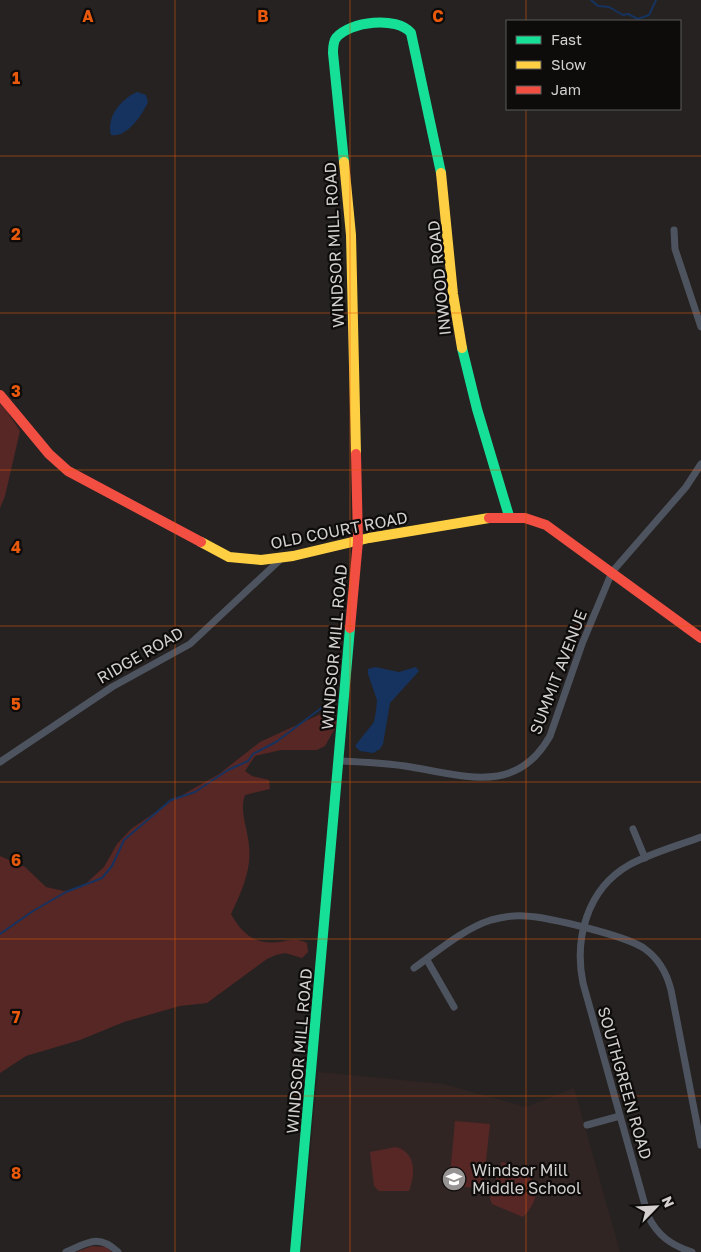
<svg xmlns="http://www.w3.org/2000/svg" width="701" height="1252" font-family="'Golos Text',sans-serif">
  <rect width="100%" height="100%" fill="#252221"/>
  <path fill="#312524" d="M318,1072l125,12 83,23 48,-19 46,164h-319z"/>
  <g fill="#562725">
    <path d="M0,401l20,30 -15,65 -5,12z"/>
    <path d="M327,711l7,4 4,8 -13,23 -8,4h-36l-26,6 -10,15 7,5 17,4 1,9 -25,6c-6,16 3,34 4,51 3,23 -8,47 -18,68 11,20 24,31 49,28 10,-2 17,-4 27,1l1,9 -6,6 -17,-5 -9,2 -9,4 -60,44 -27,3 -56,16 -44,18 -54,16 -26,17v-217l25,11 21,20 18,4 18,-4 22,-20 13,-23 14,-15 39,-27 49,-28 41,-32z"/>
    <path d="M455,1121l35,3 -7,65 -34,-4z"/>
    <path d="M396,1147c21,6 19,28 13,44h-30l-5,-5 -4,-34z"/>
    <path d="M502,1162c32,6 46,30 21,55l-31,-13 -2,-6z"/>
    <path d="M92,1246l14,1 6,5h-36z"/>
  </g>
  <g fill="#163360">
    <path d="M137,92l9,3 2,7c-6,13 -21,36 -37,33 -5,-18 10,-36 26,-43z"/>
    <path d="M375,667l24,5 17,-5 3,4 -29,32 -7,41 -3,5 -7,4 -13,-2 -5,-5 19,-24 2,-11 1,-11 -9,-26v-5z"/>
  </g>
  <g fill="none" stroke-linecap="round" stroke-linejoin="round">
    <g stroke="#163360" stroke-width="2">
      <path d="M591,0l7,6 11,1 14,8 5,-1 10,5 11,-4 7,-15"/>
      <path d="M0,934l33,-23 33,-19 36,-14 10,-12 12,-26 47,-40 24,-8 33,-22 20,-9 5,-7 23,-12 48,-36 15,-6"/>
    </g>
    <g stroke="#4e545f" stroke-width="7">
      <path d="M674,230l1,19 26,78"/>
      <path d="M339,761c24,1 49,2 72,6 55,9 106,28 139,-31l32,-92 30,-72 74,-85 15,-23"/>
      <path d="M0,762l112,-75 78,-43 92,-86"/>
      <path d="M633,829l12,29"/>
      <path d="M427,960l27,47"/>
      <path d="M414,968c24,-17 49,-39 77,-48 11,-3 23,-5 34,-4 23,1 103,20 120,33 14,10 22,25 26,41l30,155"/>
      <path d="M587,1125l33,-9"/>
      <path d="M66,1252c21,-9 32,-19 52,0"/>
      <path d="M692,1252c-21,-7 -34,-16 -44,-36l-65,-233c-9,-44 4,-94 46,-118 22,-12 48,-19 72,-28"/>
    </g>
    <g stroke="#16e098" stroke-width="10">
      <path d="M344,162l-11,-109c0,-5 0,-11 3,-15 14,-17 61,-22 75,-5l30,140"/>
      <path d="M462,348l15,61 32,107"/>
      <path d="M295,1252l55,-624"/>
    </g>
    <g stroke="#ffcf43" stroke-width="10">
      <path d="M344,162l7,73 5,219"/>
      <path d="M441,173l12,121 9,54"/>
      <path d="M201,542l28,15 32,3 32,-4 76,-18 120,-20"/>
    </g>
    <g stroke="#f24e42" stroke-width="10">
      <path d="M0,395l49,59 19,17 133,71"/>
      <path d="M489,518h36l21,7 155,113"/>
      <path d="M350,628l8,-87 -2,-87"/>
    </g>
  </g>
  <path fill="none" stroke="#e8590c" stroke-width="1" stroke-opacity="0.55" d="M175,0v1252M350,0v1252M526,0v21M526,109v1143M0,156h701M0,313h701M0,470h701M0,626h701M0,782h701M0,939h701M0,1096h701"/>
  <defs>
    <g id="school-disc" transform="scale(1.25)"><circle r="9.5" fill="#979393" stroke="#0e0b0b"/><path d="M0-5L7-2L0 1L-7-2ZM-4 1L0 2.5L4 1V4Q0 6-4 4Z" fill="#fff"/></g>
  </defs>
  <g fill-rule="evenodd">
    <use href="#school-disc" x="454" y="1179"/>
  </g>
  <g text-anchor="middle" stroke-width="4.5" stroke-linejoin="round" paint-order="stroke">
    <g font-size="16" fill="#d4d0d0" stroke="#0e0b0b">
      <text transform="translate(334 245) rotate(-93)" y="6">WINDSOR MILL ROAD</text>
      <text transform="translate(439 278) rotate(-96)" y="6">INWOOD ROAD</text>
      <text transform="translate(339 530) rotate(-11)" y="6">OLD COURT ROAD</text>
      <text transform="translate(334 647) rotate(-85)" y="6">WINDSOR MILL ROAD</text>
      <text transform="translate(140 655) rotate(-30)" y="6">RIDGE ROAD</text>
      <text transform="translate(558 672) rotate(-69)" y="6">SUMMIT AVENUE</text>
      <text transform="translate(299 1051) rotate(-85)" y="6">WINDSOR MILL ROAD</text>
      <text transform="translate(625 1083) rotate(74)" y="6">SOUTHGREEN ROAD</text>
    </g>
    <g font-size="16" fill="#d4d0d0" stroke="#0e0b0b" text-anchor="start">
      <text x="472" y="1176">Windsor Mill<tspan x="472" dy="18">Middle School</tspan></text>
    </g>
  </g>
  <g font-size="16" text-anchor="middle" font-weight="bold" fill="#e8590c" stroke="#0e0b0b" stroke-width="4.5" stroke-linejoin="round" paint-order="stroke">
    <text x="88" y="22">A</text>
    <text x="263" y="22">B</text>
    <text x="438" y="22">C</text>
    <text x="16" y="84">1</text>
    <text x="16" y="240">2</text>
    <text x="16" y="397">3</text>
    <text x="16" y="553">4</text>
    <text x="16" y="710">5</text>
    <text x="16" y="866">6</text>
    <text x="16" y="1023">7</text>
    <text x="16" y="1179">8</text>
  </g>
  <rect x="506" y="20" width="175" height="90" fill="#0e0b0b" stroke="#5d5a5a"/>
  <rect x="516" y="36" width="25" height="8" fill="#16e098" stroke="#5d5a5a"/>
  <text x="551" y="45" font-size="15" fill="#d4d0d0">Fast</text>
  <rect x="516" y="61" width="25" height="8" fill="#ffcf43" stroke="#5d5a5a"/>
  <text x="551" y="70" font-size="15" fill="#d4d0d0">Slow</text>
  <rect x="516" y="86" width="25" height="8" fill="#f24e42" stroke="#5d5a5a"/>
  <text x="551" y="95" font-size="15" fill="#d4d0d0">Jam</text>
  <g transform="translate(656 1207) rotate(66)" stroke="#0e0b0b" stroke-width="4" paint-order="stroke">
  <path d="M0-4L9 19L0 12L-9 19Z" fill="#d4d0d0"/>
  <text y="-8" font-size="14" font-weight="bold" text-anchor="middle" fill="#d4d0d0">N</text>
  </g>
</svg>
